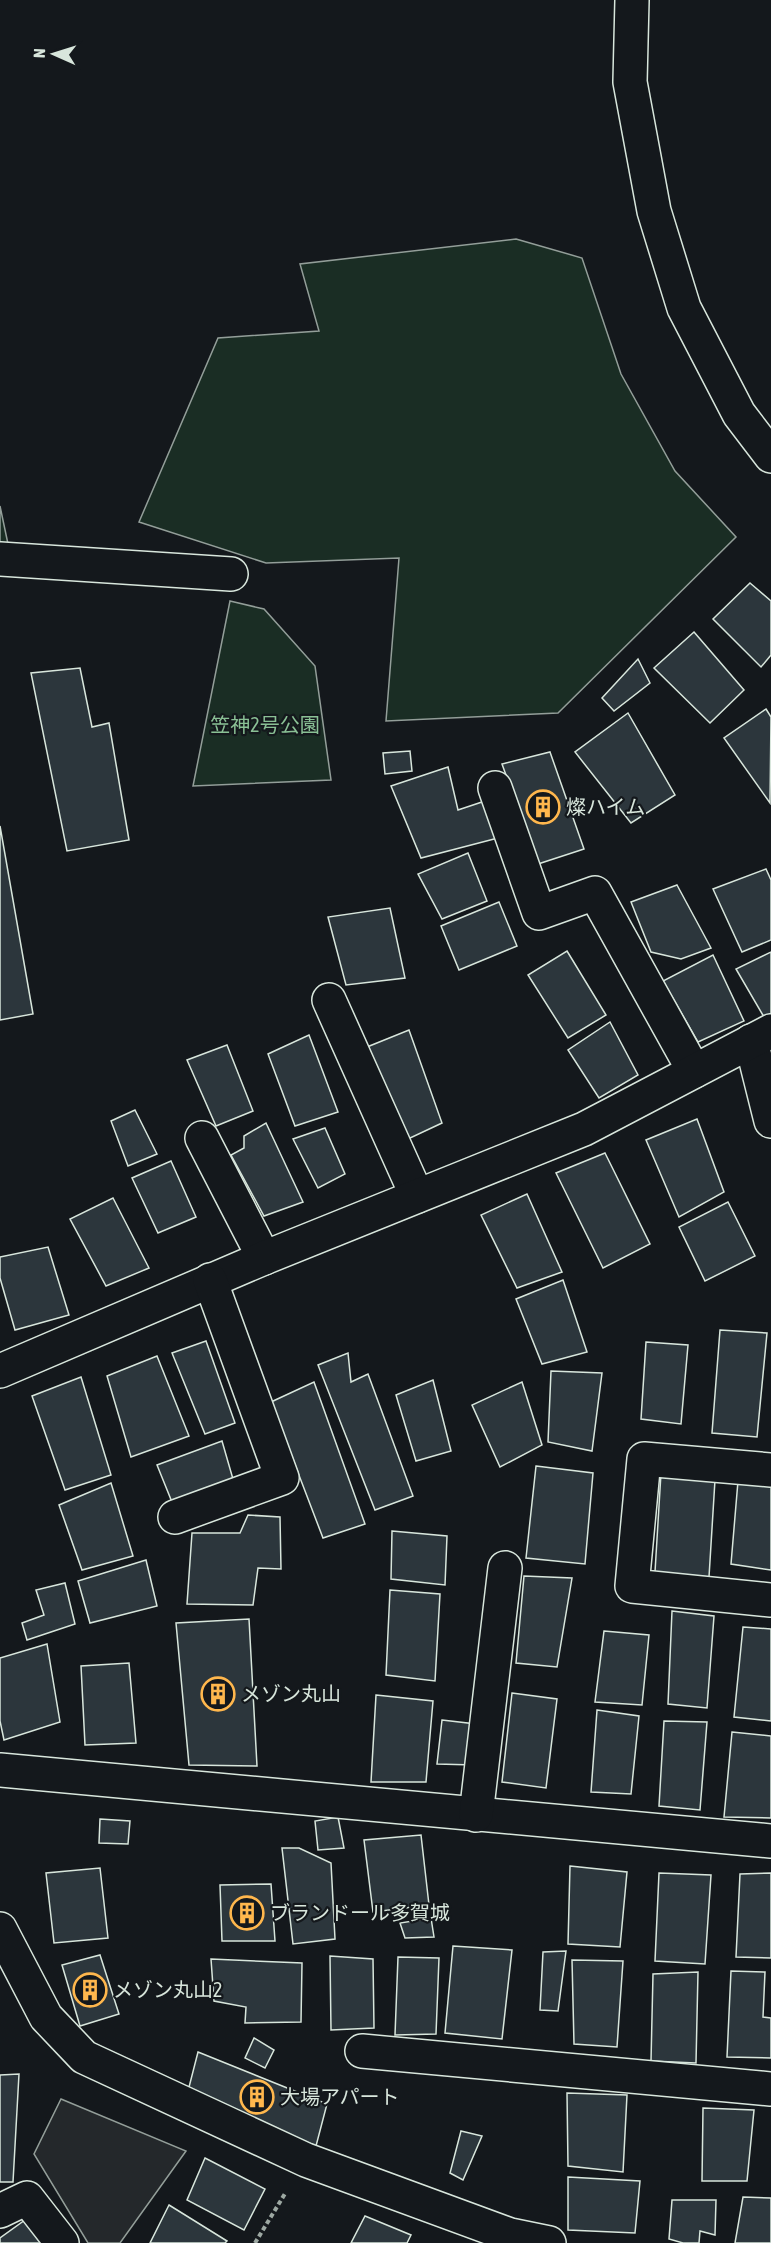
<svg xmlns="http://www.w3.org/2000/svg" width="771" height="2243" font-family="'Asap Condensed','Noto Sans JP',sans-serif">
  <rect width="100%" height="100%" fill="#14181c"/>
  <g fill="#1a2d24" stroke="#939e99" stroke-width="1.5">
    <path d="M516,239l66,19 39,116 54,97 61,66 -178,176 -172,8 13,-163 -133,5 -127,-41 79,-184 101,-7 -19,-67z"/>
    <path d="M0,506l8,38 -8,-1z"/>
    <path d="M230,601l34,8 51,57 16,114 -138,6z"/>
  </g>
  <path fill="#24282b" stroke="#939e99" stroke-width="1.5" d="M61,2099l125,52 -66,92h-32l-54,-89z"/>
  <g fill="#2c363c" stroke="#d8e6dc" stroke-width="1.5">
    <path d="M750,583l21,18v54l-10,12 -48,-48z"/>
    <path d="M694,632l50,58 -34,33 -56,-55z"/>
    <path d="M638,659l12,24 -36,28 -12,-13z"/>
    <path d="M80,668l12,59 17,-4 20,117 -62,11 -36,-178z"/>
    <path d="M766,709l5,8 -1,86 -46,-65z"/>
    <path d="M628,713l47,82 -44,28 -56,-71z"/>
    <path d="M410,751l2,20 -27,3 -2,-21z"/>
    <path d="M550,752l34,97 -46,15 -36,-100z"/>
    <path d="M448,767l10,43 24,-8 16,36 -77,20 -30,-72z"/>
    <path d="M0,826l33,188 -33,6z"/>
    <path d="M468,853l19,48 -45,18 -24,-45z"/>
    <path d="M766,869l5,11v60l-29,12 -29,-63z"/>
    <path d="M677,885l34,63 -30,11 -30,-7 -20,-50z"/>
    <path d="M499,902l18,44 -58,24 -18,-44z"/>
    <path d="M390,908l15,70 -59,7 -18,-68z"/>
    <path d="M567,951l39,64 -38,23 -40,-63z"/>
    <path d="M771,952v62l-7,3 -28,-48z"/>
    <path d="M713,955l31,66 -46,21 -35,-61z"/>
    <path d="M610,1022l28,53 -39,23 -31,-48z"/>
    <path d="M409,1030l33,93 -34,16 -41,-92z"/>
    <path d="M309,1035l29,77 -43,14 -27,-72z"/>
    <path d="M227,1045l26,66 -37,15 -29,-66z"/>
    <path d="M135,1110l22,44 -29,12 -17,-45z"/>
    <path d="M697,1119l27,73 -45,25 -33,-77z"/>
    <path d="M266,1123l37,79 -39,14 -33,-61 13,-7v-12z"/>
    <path d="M325,1128l20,46 -27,14 -25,-49z"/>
    <path d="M605,1153l45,91 -47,24 -47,-95z"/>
    <path d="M171,1161l25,56 -38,16 -26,-55z"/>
    <path d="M527,1194l35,78 -45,16 -36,-73z"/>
    <path d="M113,1198l36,70 -43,18 -36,-67z"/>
    <path d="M728,1202l27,54 -50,25 -26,-54z"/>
    <path d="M48,1247l21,68 -54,15 -15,-52v-21z"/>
    <path d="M563,1280l24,72 -45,12 -26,-65z"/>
    <path d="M720,1330l47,3 -10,104 -45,-4z"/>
    <path d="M206,1341l29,82 -30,11 -33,-81z"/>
    <path d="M646,1342l42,3 -7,79 -40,-5z"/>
    <path d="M348,1353l3,29 17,-8 45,122 -38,14 -57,-145z"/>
    <path d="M157,1356l32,80 -58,21 -24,-81z"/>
    <path d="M551,1371l51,2 -10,78 -44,-9z"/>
    <path d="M81,1377l30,98 -46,15 -33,-94z"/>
    <path d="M433,1380l18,71 -35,10 -20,-66z"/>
    <path d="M314,1382l51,142 -42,14 -52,-136z"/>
    <path d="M522,1382l20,63 -42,22 -28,-62z"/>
    <path d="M222,1441l13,45 -61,21 -17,-42z"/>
    <path d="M536,1466l57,7 -8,91 -59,-6z"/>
    <path d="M661,1473l54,7 -6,97 -54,-5z"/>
    <path d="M738,1481l33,4v85l-40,-6z"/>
    <path d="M111,1483l22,73 -51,14 -23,-65z"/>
    <path d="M248,1515l32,2 1,52 -23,-1 -5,37 -66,-1 5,-71h48z"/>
    <path d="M392,1531l55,5 -2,49 -54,-6z"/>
    <path d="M146,1560l11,46 -67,17 -12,-42z"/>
    <path d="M524,1576l48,2 -15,89 -41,-4z"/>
    <path d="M65,1583l10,41 -48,16 -5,-17 22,-8 -8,-25z"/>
    <path d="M390,1590l50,4 -5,87 -49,-6z"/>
    <path d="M672,1611l42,5 -7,92 -39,-4z"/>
    <path d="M249,1619l8,147 -68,-1 -13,-142z"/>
    <path d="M743,1627l28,2v92l-37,-4z"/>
    <path d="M604,1631l45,4 -7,70 -47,-3z"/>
    <path d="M47,1644l13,78 -56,18 -4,-19v-63z"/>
    <path d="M129,1663l7,80 -51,2 -4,-79z"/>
    <path d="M512,1693l45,6 -11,89 -44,-6z"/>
    <path d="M376,1695l57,6 -7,81h-55z"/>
    <path d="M597,1710l42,6 -8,78 -40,-2z"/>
    <path d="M442,1720l34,4 -2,41 -37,-1z"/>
    <path d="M664,1721l43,1 -7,88 -41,-4z"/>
    <path d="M732,1732l39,4v82l-47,-1z"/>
    <path d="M338,1817l6,31 -26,2 -3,-29z"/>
    <path d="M100,1819l30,2 -2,23 -29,-1z"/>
    <path d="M421,1835l8,70 -56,7 -9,-72z"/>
    <path d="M282,1848h17l32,15 4,76 -42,5z"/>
    <path d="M570,1866l57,6 -7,75 -52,-3z"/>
    <path d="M100,1868l8,70 -54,5 -8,-70z"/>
    <path d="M659,1873l52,2 -6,89 -50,-3z"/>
    <path d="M771,1873v85l-35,-1 4,-83z"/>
    <path d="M271,1884l4,57h-53l-2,-56z"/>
    <path d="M431,1918l3,19 -29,1 -5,-15z"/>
    <path d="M453,1946l59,4 -10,89 -57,-6z"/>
    <path d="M566,1951l-8,60 -18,-1 3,-58z"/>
    <path d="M100,1955l19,59 -39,12 -18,-61z"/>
    <path d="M330,1956l43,3 1,69 -43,2z"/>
    <path d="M398,1957l41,1 -3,76 -41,1z"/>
    <path d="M211,1959l91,4 -1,59 -56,1 1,-16 -32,-6z"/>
    <path d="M572,1960l51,1 -6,86 -43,-3z"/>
    <path d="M731,1971l34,1 -2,45 8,1v40l-44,-1z"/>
    <path d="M698,1972l-2,91 -45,-2 2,-87z"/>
    <path d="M254,2038l20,12 -9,18 -20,-10z"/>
    <path d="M198,2052l129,52 -11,42 -128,-55z"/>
    <path d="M19,2074l-6,108h-13v-107z"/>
    <path d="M567,2093l60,2 -4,77 -55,-6z"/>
    <path d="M703,2108l51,2 -7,71h-45z"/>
    <path d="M461,2131l21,5 -19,44 -13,-7z"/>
    <path d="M205,2158l60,31 -21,41 -57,-30z"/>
    <path d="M568,2177l72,4 -5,52 -67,-3z"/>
    <path d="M743,2197l28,1v45h-36z"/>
    <path d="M672,2200h44l-1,35 -15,-4 -1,12h-16l-14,-4z"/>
    <path d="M169,2205l58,36 -2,2h-75z"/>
    <path d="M365,2216l46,19 -4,8h-56z"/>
    <path d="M25,2220l17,23h-42v-5z"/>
  </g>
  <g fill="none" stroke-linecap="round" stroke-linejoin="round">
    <g stroke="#d8e6dc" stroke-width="36">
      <g id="minor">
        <path d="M0,559l231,15"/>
        <path d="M495,788l44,125 56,-20 99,178"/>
        <path d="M329,1000l88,196"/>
        <path d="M751,1041l20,80"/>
        <path d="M202,1138l62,120"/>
        <path d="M0,1371l264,-113 320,-129 187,-98"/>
        <path d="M771,1470l-127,-11 -12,127 139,14"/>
        <path d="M175,1517l107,-39 -72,-198"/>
        <path d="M0,1770l771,71"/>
        <path d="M476,1815l29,-247"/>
        <path d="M362,2051l409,38"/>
        <path d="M0,2211l27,-13 35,45"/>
      </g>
    </g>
    <g stroke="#d8e6dc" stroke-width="36">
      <g id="tertiary">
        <path d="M632,0l-2,82 24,129 30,97 55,106 32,42"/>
        <path d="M0,1929l46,88 38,40 222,103 204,75 39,8"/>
      </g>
    </g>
    <path stroke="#9da8a2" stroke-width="4" stroke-dasharray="4.5 3" stroke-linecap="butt" d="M255,2243l31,-51"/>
    <use href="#minor" stroke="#14181c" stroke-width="33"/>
    <use href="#tertiary" stroke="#14181c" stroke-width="33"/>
  </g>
  <defs>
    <g id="building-ring" transform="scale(1.725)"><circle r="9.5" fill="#14181c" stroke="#ffb74d" stroke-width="1.5"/><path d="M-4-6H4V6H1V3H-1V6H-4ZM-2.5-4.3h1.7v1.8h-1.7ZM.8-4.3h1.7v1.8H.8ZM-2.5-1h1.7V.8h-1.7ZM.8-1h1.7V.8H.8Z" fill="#ffb74d"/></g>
  </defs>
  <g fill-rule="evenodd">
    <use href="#building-ring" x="543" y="807"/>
    <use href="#building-ring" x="218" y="1694"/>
    <use href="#building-ring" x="247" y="1913"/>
    <use href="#building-ring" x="90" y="1990"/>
    <use href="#building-ring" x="257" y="2097"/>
  </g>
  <g text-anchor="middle" stroke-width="4.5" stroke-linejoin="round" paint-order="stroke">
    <g font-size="20" fill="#8ac095" stroke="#14181c">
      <text x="265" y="732">笠神2号公園</text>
    </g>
    <g font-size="20" fill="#d8e6dc" stroke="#14181c" text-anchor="start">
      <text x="566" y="814">燦ハイム</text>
      <text x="241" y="1701">メゾン丸山</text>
      <text x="270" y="1920">ブランドール多賀城</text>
      <text x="113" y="1997">メゾン丸山2</text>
      <text x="280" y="2104">大場アパート</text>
    </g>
  </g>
  <g transform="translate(54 54) rotate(273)" stroke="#14181c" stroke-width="4.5" paint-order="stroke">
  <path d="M0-4.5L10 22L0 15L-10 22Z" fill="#d8e6dc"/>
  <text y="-9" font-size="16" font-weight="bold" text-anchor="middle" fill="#d8e6dc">N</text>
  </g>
</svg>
